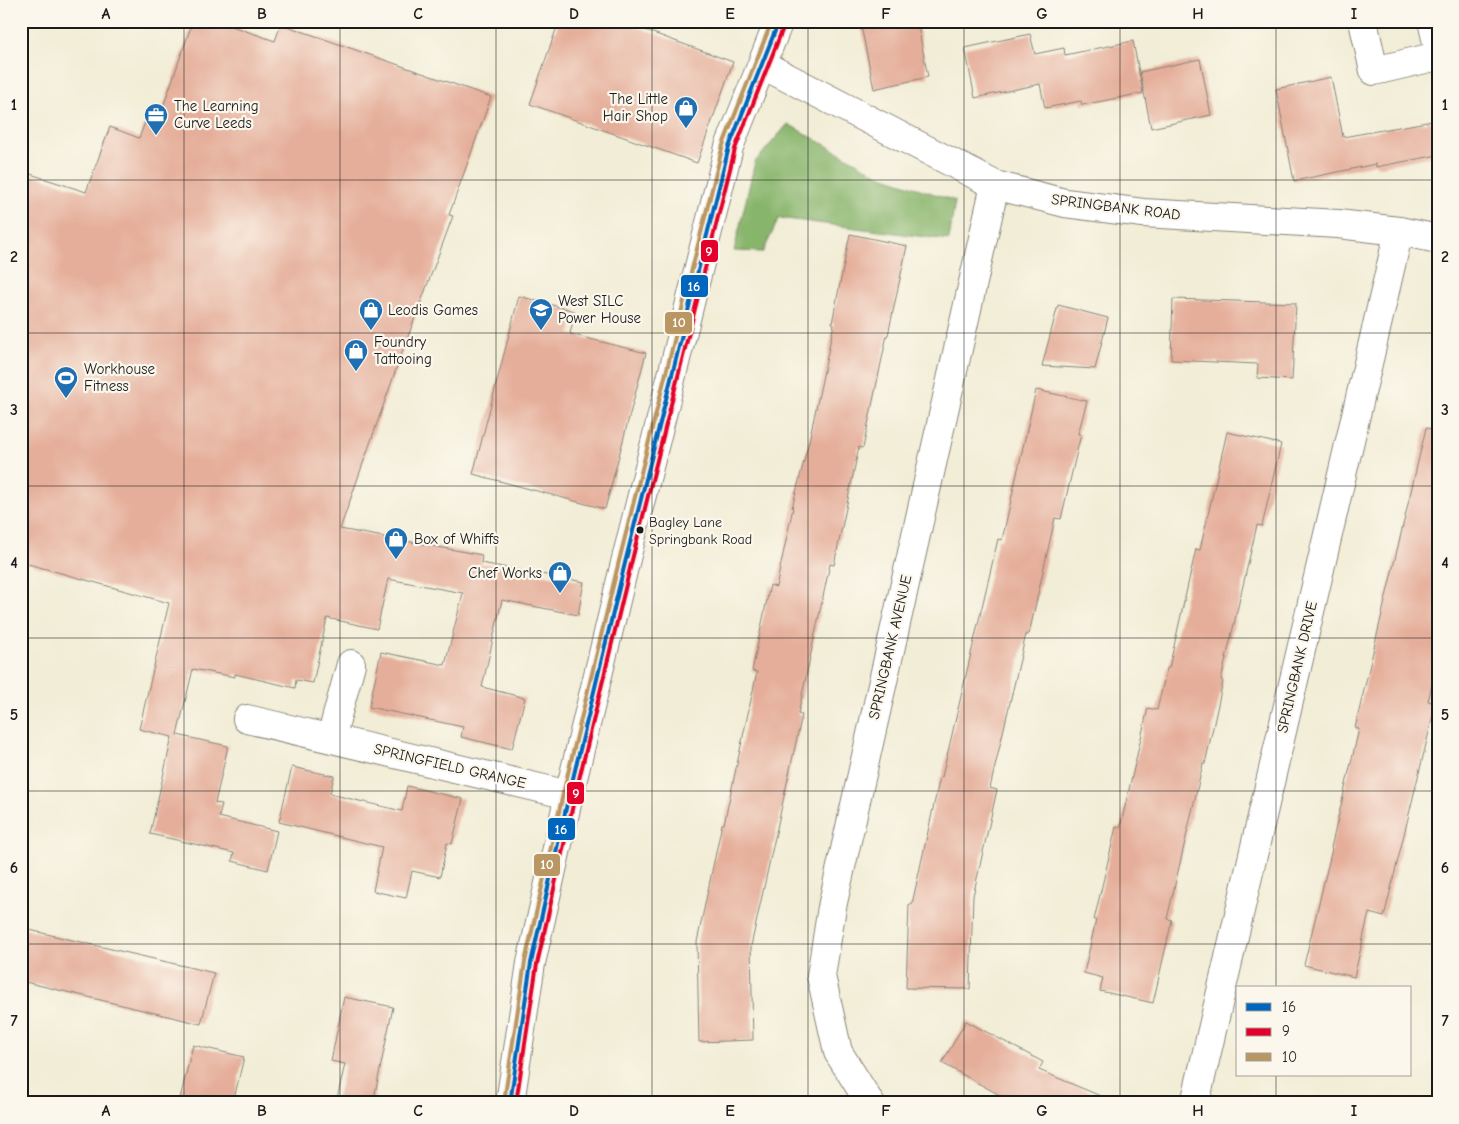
<svg xmlns="http://www.w3.org/2000/svg" width="1459" height="1124" font-family="'Comic Neue',sans-serif">
  <rect width="100%" height="100%" fill="#fbf7ec"/>
  <filter id="ink" filterUnits="userSpaceOnUse"><feTurbulence type="fractalNoise" baseFrequency=".02" numOctaves="2"/><feDisplacementMap in="SourceGraphic" scale="10" xChannelSelector="R" yChannelSelector="G"/><feConvolveMatrix kernelMatrix="1 2 1 2 8 2 1 2 1" color-interpolation-filters="sRGB"/></filter>
  <filter id="wash" filterUnits="userSpaceOnUse"><feTurbulence type="fractalNoise" baseFrequency=".0096" numOctaves="4" result="noise"/><feDisplacementMap in="SourceGraphic" scale="20" xChannelSelector="R" yChannelSelector="G"/><feGaussianBlur stdDeviation="1.12" result="paint"/><feColorMatrix in="noise" values="0 0 0 0 0 0 0 0 0 0 0 0 0 0 0 0 0 1.4 0 .05"/><feComposite in="paint" operator="in"/></filter>
  <g filter="url(#wash)">
    <rect width="100%" height="100%" fill="#f2edd6"/>
    <path fill="#88b56c" stroke="#526844" d="M788,124l91,51 76,26 -6,39 -170,-22 -16,34 -29,-1 21,-89z"/>
    <g id="blocks">
      <g fill="#e5ae9a">
        <path d="M193,21h24l58,20 6,-17 210,73 -42,118 4,1 -53,142 -60,171 142,26 -1,8 103,19 -6,33 -76,-15 -20,87 43,11 -13,51 -51,-12 2,-10 -94,-20 12,-55 64,13 18,-72 -75,-14 -11,50 -50,-11 -14,65 -17,-3 -1,8 -60,-14v3l-42,-8 -16,66 51,11 -13,57 7,1 -3,13 58,14 -9,39 -36,-9 2,-8 -84,-19 22,-97 -33,-8 30,-126 -148,-41v-391l65,21 24,-65 29,11 7,-18 11,4z"/>
        <path d="M559,21h61l113,41 -36,101 -167,-59z"/>
        <path d="M860,21h57l11,56 -54,12z"/>
        <path d="M1030,34l5,20 29,-6 1,7 68,-14 10,52 -61,12 -1,-4 -36,7 -5,-24 -65,14 -10,-50z"/>
        <path d="M1200,59l11,56 -60,13 -11,-56z"/>
        <path d="M1331,77l12,60 95,-17v35l-62,12v-3l-82,17 -18,-92z"/>
        <path d="M850,234l57,12 -19,89h-1l-24,113 -4,-1 -25,118 -4,-1 -32,150 4,1 -51,231 2,94 -54,2 -2,-100 25,-118h2l33,-152 -5,-1 18,-86 6,2 17,-79h-1l17,-67 25,-117 -2,-1z"/>
        <path d="M519,296l56,15 -5,23 76,19 -41,156 -132,-35z"/>
        <path d="M1173,299l123,4 -4,77 -35,-2 1,-14 -87,-4z"/>
        <path d="M1058,305l50,13 -13,51 -53,-3z"/>
        <path d="M1036,390l51,11 -9,33h3l-20,85 -6,-1 -26,116h-3l-36,154 7,2 -24,106 -3,93 -64,-1 3,-84h3l28,-127h2l56,-238 4,1z"/>
        <path d="M1426,428l12,2v230l-10,41 8,2 -52,214 -15,-4 -15,64 -50,-12 28,-116 -1,-1 28,-119 -4,-1z"/>
        <path d="M1227,432l54,12 -19,82 -5,-1 -36,155 2,1 -9,42 -9,41h-2l-36,155 5,1 -19,83 -53,-12 3,-13 -19,-5 12,-53h-2l22,-93 4,1 28,-120 9,2 10,-42h2l27,-119 4,1z"/>
        <path d="M292,767l42,9 -4,18 72,17 5,-25 56,13 -11,45 -5,-1 -7,34 -28,-6 -6,27 -33,-7 9,-44 -103,-25z"/>
        <path d="M21,928l193,45 -13,51 -180,-43z"/>
        <path d="M344,997l49,10 -20,96h-37l9,-39 -14,-3z"/>
        <path d="M966,1021l77,41 -4,8 78,33h-103l-72,-40z"/>
        <path d="M193,1045l51,12 -11,46h-54z"/>
      </g>
    </g>
  </g>
  <g filter="url(#ink)">
    <use href="#blocks" fill-opacity="0" stroke="#878479" stroke-width="1"/>
    <g fill="none" stroke-linecap="round" stroke-linejoin="round">
      <g stroke="#878479" stroke-width="30">
        <g id="minor">
          <path d="M1363,21l11,50 64,-15"/>
          <path d="M1432,21l6,26"/>
          <path d="M763,65l232,120 70,18 78,10 195,11 61,7 39,8"/>
          <path d="M247,719l322,76"/>
          <path d="M331,738l20,-74"/>
          <path d="M870,1103l-32,-51 -17,-76 11,-69 163,-722"/>
          <path d="M1195,1103l204,-872"/>
        </g>
      </g>
      <g stroke="#878479" stroke-width="30">
        <path id="tertiary" d="M510,1103l21,-140 38,-168 56,-232 104,-416 50,-126"/>
      </g>
      <use href="#minor" stroke="#fff" stroke-width="28"/>
      <use href="#tertiary" stroke="#fff" stroke-width="28"/>
      <g stroke="#fbf7ec" stroke-width="8">
        <path id="bus-1" d="M510,1103l21,-140 38,-168 56,-232 104,-416 50,-126"/>
      </g>
      <g stroke="#fbf7ec" stroke-width="8">
        <path id="bus-2" d="M516,1103l21,-139 38,-168 56,-232 104,-415 50,-126"/>
      </g>
      <g stroke="#fbf7ec" stroke-width="8">
        <path id="bus-3" d="M504,1102l21,-140 38,-168 56,-233 104,-416 49,-124"/>
      </g>
      <use href="#bus-1" stroke="#0065bd" stroke-width="4"/>
      <use href="#bus-2" stroke="#e4002b" stroke-width="4"/>
      <use href="#bus-3" stroke="#ba9663" stroke-width="4"/>
    </g>
  </g>
  <path fill="none" stroke="#1c1c1c" stroke-width="1" stroke-opacity="0.55" d="M184,21v1082M340,21v1082M496,21v1082M652,21v1082M808,21v1082M964,21v1082M1120,21v1082M1276,21v967M21,180h1417M21,333h1417M21,486h1417M21,638h1417M21,791h1417M21,944h1417M1276,1075v28"/>
  <defs>
    <g id="shop-pin" transform="scale(1.25)"><path d="M0 17L-7.5 6A9.5 9.5 0 1 1 7.5 6Z" fill="#1f6fb2" stroke="#fbf7ec"/><path d="M-5-2.5h2.3a2.7 3.5 0 0 1 5.4 0H5L5.5 6h-11ZM-1.5-2.5h3a1.5 2.3 0 0 0-3 0Z" fill="#fff"/></g>
    <g id="office-pin" transform="scale(1.25)"><path d="M0 17L-7.5 6A9.5 9.5 0 1 1 7.5 6Z" fill="#1f6fb2" stroke="#fbf7ec"/><path d="M-6-3h4V-5.5h4V-3h4V5H-6ZM-1-4.5V-3h2v-1.5ZM-6 0V1H6V0Z" fill="#fff"/></g>
    <g id="school-pin" transform="scale(1.25)"><path d="M0 17L-7.5 6A9.5 9.5 0 1 1 7.5 6Z" fill="#1f6fb2" stroke="#fbf7ec"/><path d="M0-5L7-2L0 1L-7-2ZM-4 1L0 2.5L4 1V4Q0 6-4 4Z" fill="#fff"/></g>
    <g id="stadium-pin" transform="scale(1.25)"><path d="M0 17L-7.5 6A9.5 9.5 0 1 1 7.5 6Z" fill="#1f6fb2" stroke="#fbf7ec"/><path d="M0-5a6.5 5 0 1 0 0 10a6.5 5 0 1 0 0-10ZM-3.5-1.8h7v3.6h-7Z" fill="#fff"/></g>
  </defs>
  <g fill-rule="evenodd">
    <use href="#shop-pin" x="686" y="108"/>
    <use href="#office-pin" x="156" y="115"/>
    <use href="#shop-pin" x="371" y="310"/>
    <use href="#school-pin" x="541" y="310"/>
    <use href="#shop-pin" x="356" y="351"/>
    <use href="#stadium-pin" x="66" y="378"/>
    <use href="#shop-pin" x="396" y="539"/>
    <use href="#shop-pin" x="560" y="573"/>
  </g>
  <circle fill="#1c1c1c" stroke="#fbf7ec" stroke-width="2" cx="640" cy="530" r="4.5"/>
  <g text-anchor="middle" stroke-width="4.5" stroke-linejoin="round" paint-order="stroke">
    <g font-size="14" fill="#1c1c1c" stroke="#fbf7ec" text-anchor="start">
      <text x="649" y="527">Bagley Lane<tspan x="649" dy="17">Springbank Road</tspan></text>
    </g>
    <g font-size="15" fill="#1c1c1c" stroke="#fbf7ec" text-anchor="start">
      <text x="668" y="104" text-anchor="end">The Little<tspan x="668" dy="17">Hair Shop</tspan></text>
      <text x="174" y="111">The Learning<tspan x="174" dy="17">Curve Leeds</tspan></text>
      <text x="558" y="306">West SILC<tspan x="558" dy="17">Power House</tspan></text>
      <text x="388" y="315">Leodis Games</text>
      <text x="374" y="347">Foundry<tspan x="374" dy="17">Tattooing</tspan></text>
      <text x="84" y="374">Workhouse<tspan x="84" dy="17">Fitness</tspan></text>
      <text x="414" y="544">Box of Whiffs</text>
      <text x="542" y="578" text-anchor="end">Chef Works</text>
    </g>
    <g font-size="15" fill="#1c1c1c" stroke="#fbf7ec">
      <text transform="translate(1116 207) rotate(7)" y="5">SPRINGBANK ROAD</text>
      <text transform="translate(890 647) rotate(-77)" y="5">SPRINGBANK AVENUE</text>
      <text transform="translate(1297 667) rotate(-77)" y="5">SPRINGBANK DRIVE</text>
      <text transform="translate(450 766) rotate(13)" y="5">SPRINGFIELD GRANGE</text>
    </g>
  </g>
  <g stroke="#fbf7ec" stroke-width="2">
    <rect x="700" y="239" width="19" height="24" rx="5" fill="#e4002b"/>
    <rect x="680" y="274" width="29" height="24" rx="5" fill="#0065bd"/>
    <rect x="664" y="311" width="29" height="24" rx="5" fill="#ba9663"/>
    <rect x="566" y="781" width="19" height="24" rx="5" fill="#e4002b"/>
    <rect x="547" y="817" width="29" height="24" rx="5" fill="#0065bd"/>
    <rect x="533" y="853" width="28" height="24" rx="5" fill="#ba9663"/>
  </g>
  <g font-size="14" text-anchor="middle" font-weight="bold" fill="#fff">
    <text x="709" y="256">9</text>
    <text x="694" y="291">16</text>
    <text x="679" y="327">10</text>
    <text x="576" y="798">9</text>
    <text x="561" y="834">16</text>
    <text x="547" y="869">10</text>
  </g>
  <rect width="1459" height="1124" fill="none" stroke="#fbf7ec" stroke-width="55"/>
  <rect x="1236" y="986" width="175" height="90" fill="#fbf7ec" stroke="#a29f99"/>
  <rect x="1246" y="1003" width="25" height="8" fill="#0065bd" stroke="#a29f99"/>
  <text x="1282" y="1012" font-size="15" fill="#1c1c1c">16</text>
  <rect x="1246" y="1028" width="25" height="8" fill="#e4002b" stroke="#a29f99"/>
  <text x="1282" y="1036" font-size="15" fill="#1c1c1c">9</text>
  <rect x="1246" y="1053" width="25" height="8" fill="#ba9663" stroke="#a29f99"/>
  <text x="1282" y="1062" font-size="15" fill="#1c1c1c">10</text>
  <rect x="28" y="28" width="1404" height="1068" fill="none" stroke="#1c1c1c" stroke-width="2"/>
  <g font-size="16" text-anchor="middle" font-weight="bold" fill="#1c1c1c">
    <text x="106" y="19">A</text>
    <text x="262" y="19">B</text>
    <text x="418" y="19">C</text>
    <text x="574" y="19">D</text>
    <text x="730" y="19">E</text>
    <text x="886" y="19">F</text>
    <text x="1042" y="19">G</text>
    <text x="1198" y="19">H</text>
    <text x="1354" y="19">I</text>
    <text x="14" y="110">1</text>
    <text x="1445" y="110">1</text>
    <text x="14" y="262">2</text>
    <text x="1445" y="262">2</text>
    <text x="14" y="415">3</text>
    <text x="1445" y="415">3</text>
    <text x="14" y="568">4</text>
    <text x="1445" y="568">4</text>
    <text x="14" y="720">5</text>
    <text x="1445" y="720">5</text>
    <text x="14" y="873">6</text>
    <text x="1445" y="873">6</text>
    <text x="14" y="1026">7</text>
    <text x="1445" y="1026">7</text>
    <text x="106" y="1116">A</text>
    <text x="262" y="1116">B</text>
    <text x="418" y="1116">C</text>
    <text x="574" y="1116">D</text>
    <text x="730" y="1116">E</text>
    <text x="886" y="1116">F</text>
    <text x="1042" y="1116">G</text>
    <text x="1198" y="1116">H</text>
    <text x="1354" y="1116">I</text>
  </g>
</svg>
